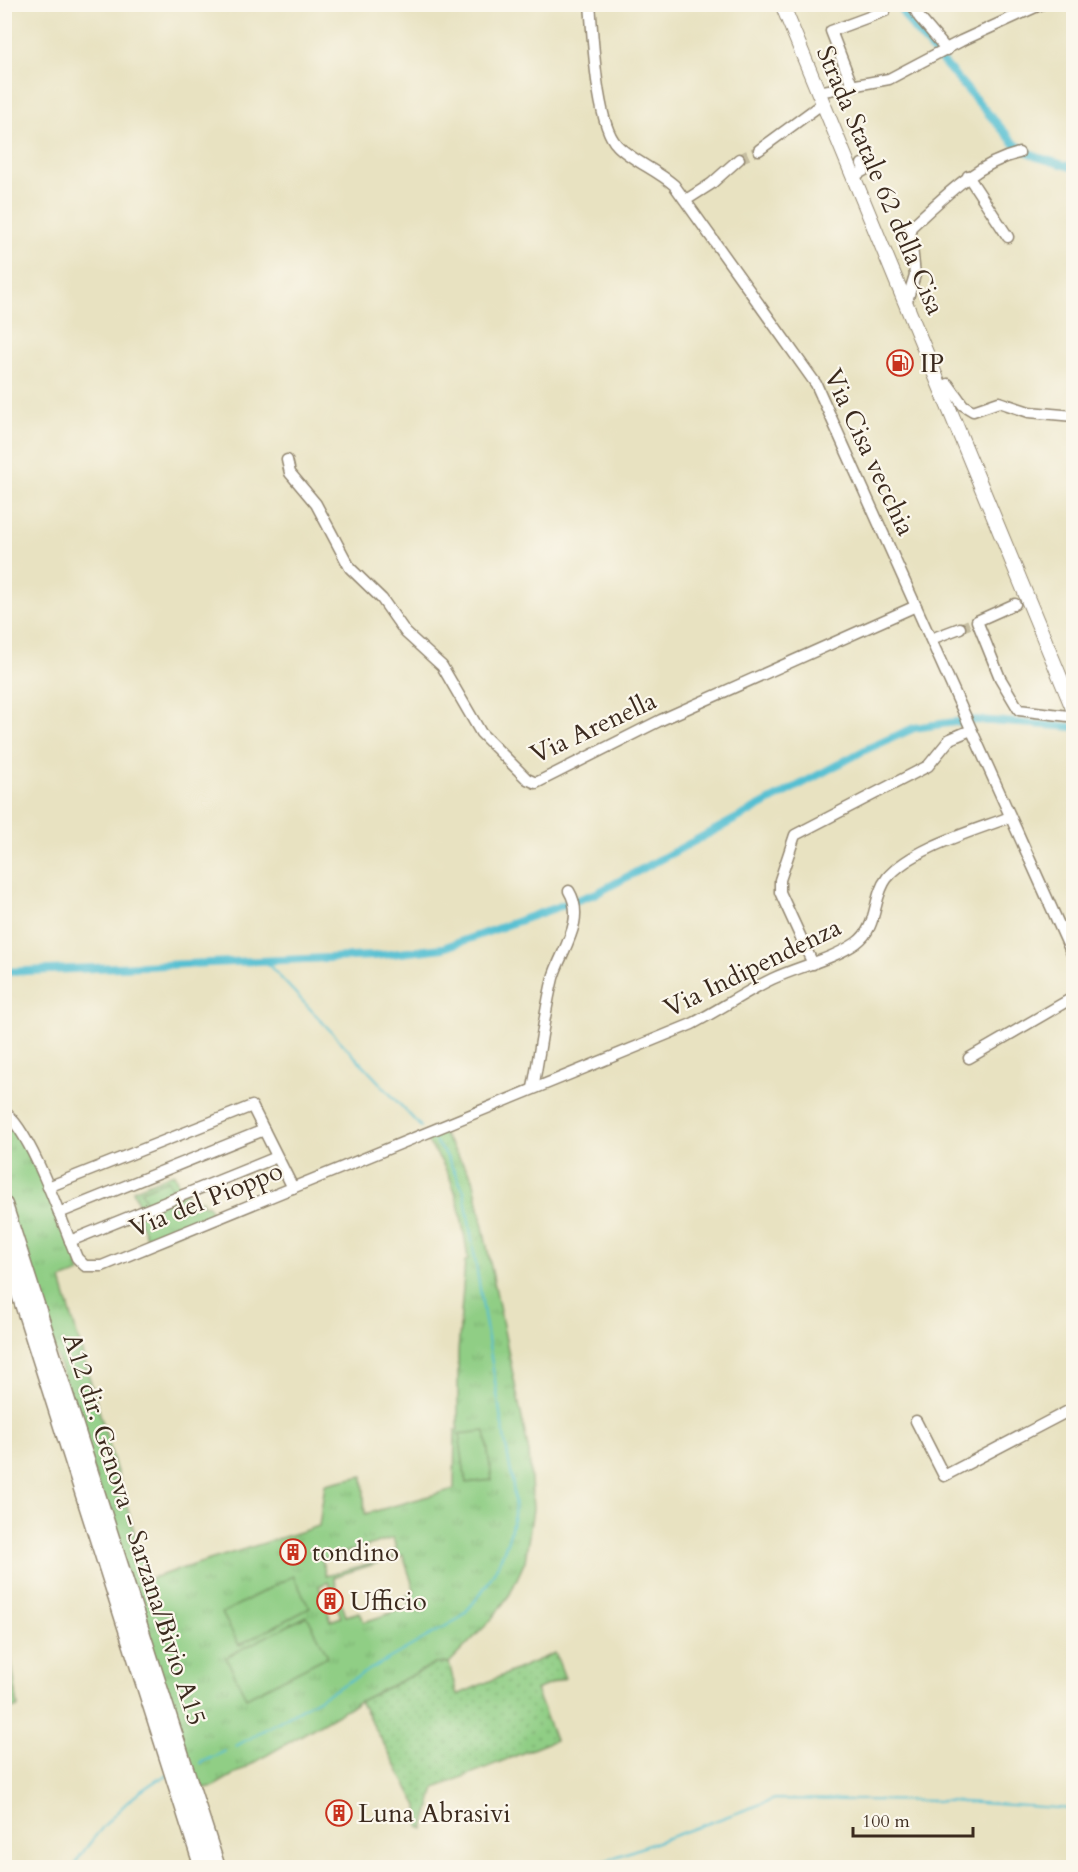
<svg xmlns="http://www.w3.org/2000/svg" width="1078" height="1872" font-family="Cardo,serif">
  <defs>
    <pattern id="grass-tufts" width="24" height="20" patternUnits="userSpaceOnUse" patternTransform="scale(1.5)"><rect width="24" height="20" fill="#90ce85"/><path d="M3 7l-1-3M5 7V3M7 7l1-3M15 17l-1-3M17 17v-4M19 17l1-3" fill="none" stroke="#7db172"/></pattern>
    <pattern id="garden-dots" width="8" height="8" patternUnits="userSpaceOnUse" patternTransform="scale(1.5)"><rect width="8" height="8" fill="#90ce85"/><path d="M2 2h.1M6 6h.1" fill="none" stroke="#7db172" stroke-width="1.8" stroke-linecap="round"/></pattern>
  </defs>
  <rect width="100%" height="100%" fill="#fbf7ec"/>
  <filter id="ink" filterUnits="userSpaceOnUse"><feTurbulence type="fractalNoise" baseFrequency=".0167" numOctaves="2"/><feDisplacementMap in="SourceGraphic" scale="12" xChannelSelector="R" yChannelSelector="G"/><feConvolveMatrix kernelMatrix="1 2 1 2 8 2 1 2 1" color-interpolation-filters="sRGB"/></filter>
  <filter id="wash" filterUnits="userSpaceOnUse"><feTurbulence type="fractalNoise" baseFrequency=".008" numOctaves="4" result="noise"/><feDisplacementMap in="SourceGraphic" scale="24" xChannelSelector="R" yChannelSelector="G"/><feGaussianBlur stdDeviation="1.35" result="paint"/><feColorMatrix in="noise" values="0 0 0 0 0 0 0 0 0 0 0 0 0 0 0 0 0 1.4 0 .05"/><feComposite in="paint" operator="in"/></filter>
  <g filter="url(#wash)">
    <rect width="100%" height="100%" fill="#e8e2c1"/>
    <g fill="url(#grass-tufts)" stroke="#667c52" stroke-width="1.5" fill-rule="evenodd">
      <path d="M4,1112l10,8 63,138 3,15 -19,7 87,299 171,-53 6,-42 38,-8 2,38 89,-25 1,-59h3v-78l7,-91 3,-1c-7,-49 -11,-87 -46,-124l17,-8 34,50 56,275 4,56 -8,52 -15,33 -19,26 -42,43 -14,1 -75,37 -146,85 -18,4 -191,-595zM393,1538l5,17 -72,21 -4,-16zM403,1555l12,37 -9,4 3,11 -45,15 -4,-10 -14,4 -13,-39zM328,1582l13,35 -10,4 -12,-35z"/>
      <path d="M174,1173l7,19 5,-1 5,13 11,-4 2,6 4,-1 7,13 -66,26 -13,-33 4,-2 -7,-19z"/>
      <path d="M5,1616l13,91 -13,4h-1z"/>
    </g>
    <path fill="url(#garden-dots)" stroke="#667c52" stroke-width="1.5" d="M555,1653l10,25 -29,12 19,50 -120,48 -11,41 -5,-2 -1,-21 -58,-105 75,-37 14,-1 8,32z"/>
    <g fill="#90ce85" stroke="#667c52" stroke-width="1.5">
      <path d="M168,1180l5,13 -27,10 -5,-12z"/>
      <path d="M485,1431l7,49 -26,3 -7,-49z"/>
      <path d="M293,1576l17,32 -71,37 -17,-32z"/>
      <path d="M307,1616l21,40 -82,42 -20,-41z"/>
    </g>
    <g fill="none" stroke-linecap="round" stroke-linejoin="round">
      <g stroke="#55bfd2" stroke-width="2">
        <path d="M265,961l156,166"/>
        <path d="M236,1746l224,-128c28,-29 47,-62 54,-103 3,-21 -8,-67 -12,-90 -12,-78 -25,-156 -38,-234l-18,-36 -11,-14"/>
        <path d="M200,1763l25,-12"/>
        <path d="M72,1868c23,-35 57,-75 95,-93"/>
        <path d="M585,1868l190,-69 173,2 126,8"/>
      </g>
      <g stroke="#55bfd2" stroke-width="8">
        <path d="M902,4l1,9 11,16 102,116 21,12 37,11"/>
        <path d="M4,972l370,-16 69,-8 154,-55 270,-144 47,-21 41,-6 23,-2 96,7"/>
      </g>
    </g>
  </g>
  <g filter="url(#ink)">
    <g fill="none" stroke-linecap="round" stroke-linejoin="round">
      <g stroke="#c5bda0" stroke-width="10" stroke-dasharray="10 5" stroke-linecap="butt">
        <path d="M739,159l20,-9"/>
        <path d="M960,628l17,-7"/>
      </g>
      <g stroke="#928670" stroke-width="13">
        <g id="minor">
          <path d="M590,4c3,32 6,120 27,141 14,15 40,25 57,40l142,199 258,574"/>
          <path d="M912,4l7,13 28,33"/>
          <path d="M852,85l-21,-54 54,-20"/>
          <path d="M818,92l71,-13 72,-38 81,-37"/>
          <path d="M759,150l64,-47"/>
          <path d="M968,176l40,61"/>
          <path d="M853,177l12,-7 -3,-6"/>
          <path d="M686,200l25,-16 28,-25"/>
          <path d="M906,304l9,-29 -5,-47c33,-30 65,-64 109,-75"/>
          <path d="M941,389l7,-5 15,21 10,6 26,-9 30,10 45,4"/>
          <path d="M287,460l3,13 26,31 34,64 32,31 24,34 36,33 39,67 46,46 9,4 125,-63 255,-114"/>
          <path d="M1015,604l-38,17 23,57 19,32 49,6"/>
          <path d="M931,639l29,-11"/>
          <path d="M813,964l-33,-72v-12l15,-45 133,-69 22,-27 21,-9"/>
          <path d="M969,1058l105,-61"/>
          <path d="M533,1088c7,-36 11,-74 20,-110 7,-26 34,-57 16,-87"/>
          <path d="M4,1112c27,18 59,113 73,146l8,8h17l590,-242c27,-14 53,-32 80,-45 28,-13 59,-19 84,-36 23,-16 16,-46 31,-65 25,-30 87,-47 123,-61"/>
          <path d="M48,1187l204,-81 41,82"/>
          <path d="M59,1213l205,-83"/>
          <path d="M70,1241l207,-84"/>
          <path d="M916,1421l28,55 130,-68"/>
        </g>
      </g>
      <g stroke="#928670" stroke-width="16">
        <path id="major" d="M782,4l292,707"/>
      </g>
      <g stroke="#928670" stroke-width="19">
        <g id="highway">
          <path d="M4,1205l213,663"/>
          <path d="M4,1244l199,624"/>
        </g>
      </g>
      <use href="#minor" stroke="#fff" stroke-width="10"/>
      <use href="#major" stroke="#fff" stroke-width="14"/>
      <use href="#highway" stroke="#fff" stroke-width="16"/>
    </g>
  </g>
  <defs>
    <g id="fuel-ring" transform="scale(1.35)"><circle r="9.5" fill="#fbf7ec" stroke="#c8321e" stroke-width="1.5"/><path d="M-5.5-6h7V0h2V4h1.3V-2.5L3-4.5l.8-.8L6-3V5H2.5V1h-1V6h-7ZM-4.2-4.7v3.2H.2V-4.7Z" fill="#c8321e"/></g>
    <g id="building-ring" transform="scale(1.35)"><circle r="9.5" fill="#fbf7ec" stroke="#c8321e" stroke-width="1.5"/><path d="M-4-6H4V6H1V3H-1V6H-4ZM-2.5-4.3h1.7v1.8h-1.7ZM.8-4.3h1.7v1.8H.8ZM-2.5-1h1.7V.8h-1.7ZM.8-1h1.7V.8H.8Z" fill="#c8321e"/></g>
  </defs>
  <g fill-rule="evenodd">
    <use href="#fuel-ring" x="900" y="363"/>
    <use href="#building-ring" x="293" y="1552"/>
    <use href="#building-ring" x="330" y="1601"/>
    <use href="#building-ring" x="339" y="1813"/>
  </g>
  <g text-anchor="middle" stroke-width="4.5" stroke-linejoin="round" paint-order="stroke">
    <g font-size="26" fill="#3b2a1e" stroke="#fbf7ec">
      <text transform="translate(881 180) rotate(67)" y="9">Strada Statale 62 della Cisa</text>
      <text transform="translate(870 452) rotate(65)" y="9">Via Cisa vecchia</text>
      <text transform="translate(593 727) rotate(-25)" y="9">Via Arenella</text>
      <text transform="translate(752 967) rotate(-26)" y="9">Via Indipendenza</text>
      <text transform="translate(206 1199) rotate(-22)" y="9">Via del Pioppo</text>
      <text transform="translate(135 1529) rotate(72)" y="9">A12 dir. Genova - Sarzana/Bivio A15</text>
    </g>
    <g font-size="26" fill="#3b2a1e" stroke="#fbf7ec" text-anchor="start">
      <text x="920" y="372">IP</text>
      <text x="312" y="1561">tondino</text>
      <text x="350" y="1610">Ufficio</text>
      <text x="358" y="1822">Luna Abrasivi</text>
    </g>
  </g>
  <rect width="1078" height="1872" fill="none" stroke="#fbf7ec" stroke-width="24"/>
  <path d="M853 1827v9h120v-9" fill="none" stroke="#3b2a1e" stroke-width="3"/>
  <text x="862" y="1827" font-size="18" fill="#3b2a1e" stroke="#fbf7ec" stroke-width="4.5" paint-order="stroke">100 m</text>
</svg>
